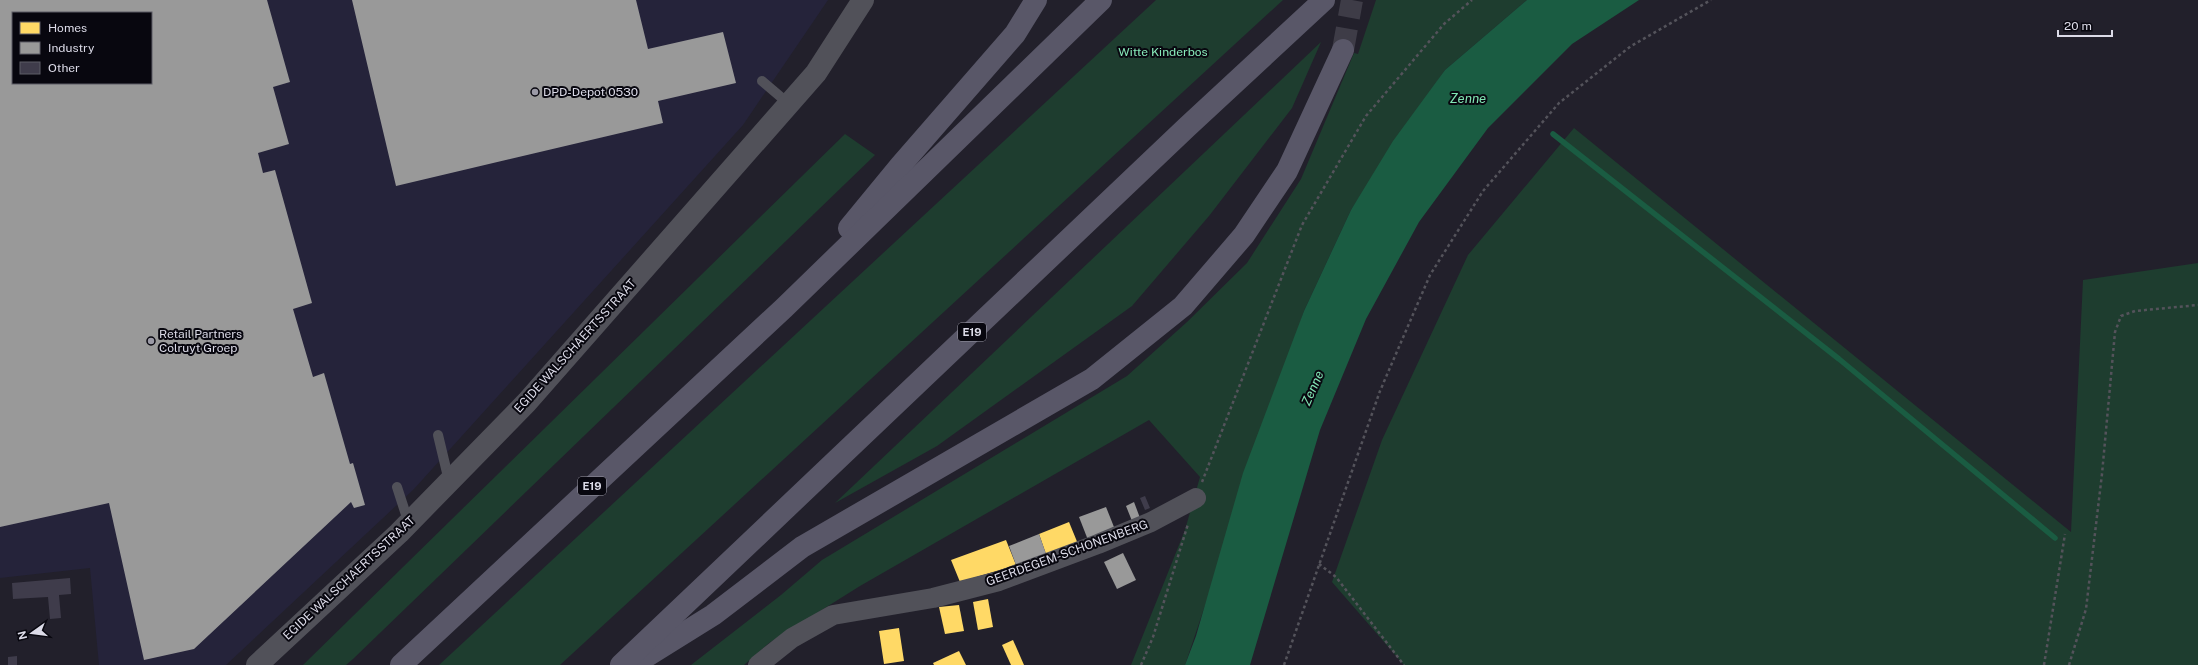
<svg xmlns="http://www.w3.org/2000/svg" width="2198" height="665" font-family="'Public Sans',sans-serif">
  <rect width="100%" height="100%" fill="#22202b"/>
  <path fill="#25233a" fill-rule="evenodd" d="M0,0h828l-85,125 -329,364 -188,176h-127l-9,-97 -90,10zM13,13h138v70h-138z"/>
  <g fill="#1e3d2f">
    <path d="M1156,0h127l-723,665h-121z"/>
    <path d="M1376,0h151l-82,70 -94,140 -47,101 -119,354h-54l54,-135 15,-53 -51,-57 -289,166 -91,57 -25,22h-53l90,-70 41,-35 305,-184 60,-54 60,-59 54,-84 53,-126 4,1z"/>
    <path d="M1321,42l-29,66 -83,108 -77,90 -195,140 -102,57z"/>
    <path d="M1574,128l497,404 12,-252 115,-17v402h-794l-72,-83 50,-142 86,-185z"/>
    <path d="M845,134l30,21 -522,504 -7,6h-43z"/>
  </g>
  <path fill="#1a5c42" d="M1527,0h112l-67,44 -84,84 -69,94 -53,97 -46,111 -70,235h-65l11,-29 47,-163 61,-162 47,-101 42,-69 52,-71z"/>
  <g fill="#ffd966">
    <path d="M1069,522l9,22 -32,10 -7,-20z"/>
    <path d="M1006,540l10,25 -56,17 -9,-22z"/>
    <path d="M988,599l5,28 -15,3 -5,-28z"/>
    <path d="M959,605l5,26 -19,3 -6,-27z"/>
    <path d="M899,628l5,33 -20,3 -5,-33z"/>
    <path d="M1013,640l11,25h-13l-9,-20z"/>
    <path d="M959,651l7,14h-32l-1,-2z"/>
  </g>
  <g fill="#999" fill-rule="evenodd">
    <path d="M0,0h267l23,82 -17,5 16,57 -31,9 5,20 12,-3 37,133 -19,6 20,68 11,-4 26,91 3,-1 12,42 -11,3 -3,-6 -157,147 -50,11 -35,-157 -109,24zM13,13h138v70h-138z"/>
    <path d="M352,0h284l12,49 75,-17 13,51 -78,18 5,22 -267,63z"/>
    <path d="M1134,502l6,16 -8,3 -6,-15z"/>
    <path d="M1106,507l8,20 -26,13 -9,-23z"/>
    <path d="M1039,534l7,20 -30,11 -7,-19z"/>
    <path d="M1123,553l13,27 -19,9 -13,-27z"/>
  </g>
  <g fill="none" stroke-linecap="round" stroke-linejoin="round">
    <path stroke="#1a5c42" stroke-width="5.5" d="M1553,134l286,225 216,179"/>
  </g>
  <g fill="#3f3c4b">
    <path d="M1145,496l5,12 -5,2 -5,-12z"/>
    <path d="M70,578l1,16 -12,1 2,23 -11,1 -2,-22 -35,2 -1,-16z"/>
    <path d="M17,656v9h-9v-8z"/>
  </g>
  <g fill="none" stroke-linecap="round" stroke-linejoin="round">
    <path stroke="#3e3c47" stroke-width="22" stroke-dasharray="22 11" stroke-linecap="butt" d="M1343,50l9,-50"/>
    <g stroke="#54535b" stroke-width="2.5" stroke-dasharray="3 3" stroke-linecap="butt">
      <path d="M1202,482l100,-257 64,-109 78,-92 28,-24"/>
      <path d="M1319,564l17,13 68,88"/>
      <path d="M1141,665l12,-28 35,-113"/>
      <path d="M1284,665l96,-274 50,-116 53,-84 76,-88 72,-57 80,-46"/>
      <path d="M2044,665l21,-131"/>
      <path d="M2069,665l17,-56 16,-135 13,-142 6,-16 14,-5 63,-6"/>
    </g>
    <g stroke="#515159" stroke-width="10">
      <path d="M762,81l27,23"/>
      <path d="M438,435l11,46"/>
      <path d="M397,487l12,37"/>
    </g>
    <path stroke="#515159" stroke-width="20" d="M758,665l34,-27 41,-23 100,-17 66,-17 99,-37 53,-22 45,-24"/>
    <path stroke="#515159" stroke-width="22" d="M257,665l142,-132 128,-131 289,-329 47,-73"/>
    <g stroke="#595768" stroke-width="22">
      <path d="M849,228l51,-62 115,-132 21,-34"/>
      <path d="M639,661l74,-46 89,-68 290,-168 91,-73 61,-71 43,-64 56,-121"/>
      <path d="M401,665l383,-357 317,-308"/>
      <path d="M621,665l566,-538 137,-127"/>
    </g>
  </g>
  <g fill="#9b9aa6" stroke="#08070f" stroke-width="1.5">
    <circle cx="535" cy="92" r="4"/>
    <circle cx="151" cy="341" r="4"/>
  </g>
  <g text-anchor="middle" stroke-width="4" stroke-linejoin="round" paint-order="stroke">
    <g fill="#08070f" stroke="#9c9ba7" stroke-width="1">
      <rect x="958" y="323" width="28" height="18" rx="3"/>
      <rect x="578" y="477" width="28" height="18" rx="3"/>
    </g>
    <g font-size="11" font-weight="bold" fill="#dcdbe8">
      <text x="972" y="336">E19</text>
      <text x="592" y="490">E19</text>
    </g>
    <g font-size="12" fill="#88ebba" stroke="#08070f">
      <text x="1163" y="56">Witte Kinderbos</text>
    </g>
    <g font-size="12" fill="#dcdbe8" stroke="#08070f" text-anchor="start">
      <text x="543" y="96">DPD-Depot 0530</text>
      <text x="159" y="338">Retail Partners<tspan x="159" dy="14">Colruyt Groep</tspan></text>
    </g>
    <g font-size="12" fill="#dcdbe8" stroke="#08070f">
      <text transform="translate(575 346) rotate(-48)" y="4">EGIDE WALSCHAERTSSTRAAT</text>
      <text transform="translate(1067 553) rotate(-20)" y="4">GEERDEGEM-SCHONENBERG</text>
      <text transform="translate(349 578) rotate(-43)" y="4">EGIDE WALSCHAERTSSTRAAT</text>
    </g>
    <g font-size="13" font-style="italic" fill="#82e5b4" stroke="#08070f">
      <text x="1468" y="103">Zenne</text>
      <text transform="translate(1312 388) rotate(-66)" y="5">Zenne</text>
    </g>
  </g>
  <rect x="12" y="12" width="140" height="72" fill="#08070f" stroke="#5d5c66"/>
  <rect x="20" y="22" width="20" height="12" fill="#ffd966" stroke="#5d5c66"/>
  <text x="48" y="32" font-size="12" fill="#dcdbe8">Homes</text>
  <rect x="20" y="42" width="20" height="12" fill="#999999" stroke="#5d5c66"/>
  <text x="48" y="52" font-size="12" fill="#dcdbe8">Industry</text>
  <rect x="20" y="62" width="20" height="12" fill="#3f3c4b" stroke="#5d5c66"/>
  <text x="48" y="72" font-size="12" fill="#dcdbe8">Other</text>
  <g transform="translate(32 633) rotate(256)" stroke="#08070f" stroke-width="3" paint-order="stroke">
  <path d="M0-3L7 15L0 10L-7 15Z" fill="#dcdbe8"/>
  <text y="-6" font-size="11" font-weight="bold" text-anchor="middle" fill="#dcdbe8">N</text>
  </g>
  <path d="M2058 30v6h54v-6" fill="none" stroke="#dcdbe8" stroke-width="2"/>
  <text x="2064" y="30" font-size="12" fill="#dcdbe8" stroke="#08070f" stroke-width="3" paint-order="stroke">20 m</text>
</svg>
